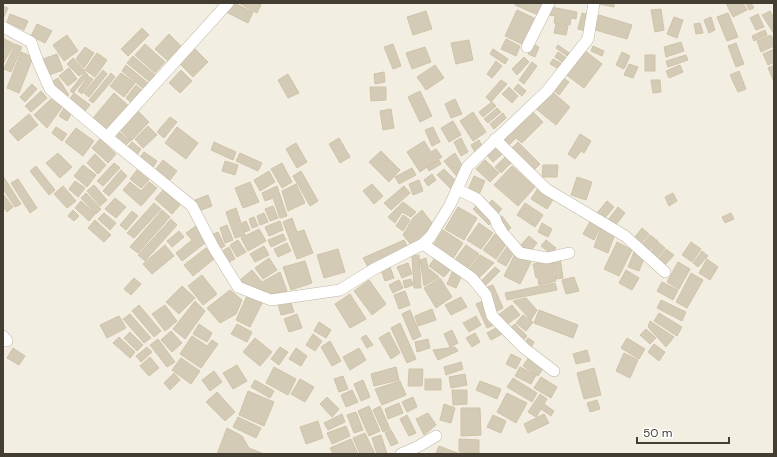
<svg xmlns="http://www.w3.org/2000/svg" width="777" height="457" font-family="'DM Sans',sans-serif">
  <rect width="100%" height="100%" fill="#f3eee2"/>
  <g fill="#d4cbb6" stroke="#d0c3a9">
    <path d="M231,3h3l19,9 -5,11 -22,-11z"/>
    <path d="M239,3h19l3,2 -4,8z"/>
    <path d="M516,3h25l1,1 -4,11 -23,-10z"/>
    <path d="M599,3h15v4l-15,-3z"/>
    <path d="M726,3h17l4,7 -14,7z"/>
    <path d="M746,3h5l3,5 -5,2z"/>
    <path d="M3,6l5,2 -5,11z"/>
    <path d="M551,7l26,5 -1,7 -5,-1 -1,7 -16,-2 1,-7 -6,-1z"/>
    <path d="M661,9l3,21 -9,2 -4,-22z"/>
    <path d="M517,10l19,9 -12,26 -19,-9z"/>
    <path d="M426,11l6,18 -19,6 -6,-18z"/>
    <path d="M770,11l4,7v16l-12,-19z"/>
    <path d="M582,13l7,2 -3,16 -8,-2z"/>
    <path d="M728,13l10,24 -11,4 -10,-24z"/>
    <path d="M10,14l18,7 -4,9 -17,-8z"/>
    <path d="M758,14l6,13 -8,3 -6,-12z"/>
    <path d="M599,15l33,10 -5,14 -32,-9z"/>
    <path d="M674,17l9,3 -6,18 -10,-4z"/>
    <path d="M711,17l4,13 -6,3 -5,-13z"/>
    <path d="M700,23l3,10 -7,1 -2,-10z"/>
    <path d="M37,24l15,7 -7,12 -14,-7z"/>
    <path d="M556,24l12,2 -2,9 -12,-2z"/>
    <path d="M142,28l7,7 -21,21 -7,-7z"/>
    <path d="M765,30l2,5 -13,6 -2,-5z"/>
    <path d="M169,34l14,14 -13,15 -15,-14z"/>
    <path d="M67,35l11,16 -14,10 -11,-16z"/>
    <path d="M771,35l3,6v5l-13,6 -4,-11z"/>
    <path d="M3,38l11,6 -11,20z"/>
    <path d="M506,39l14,7 -4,10 -15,-7z"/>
    <path d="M469,40l4,20 -17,4 -5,-21z"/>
    <path d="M681,42l3,9 -18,6 -2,-10z"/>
    <path d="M736,43l8,21 -8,3 -8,-21z"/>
    <path d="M15,44l7,3 -11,25 -7,-3z"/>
    <path d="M145,44l20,18 -10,11 -20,-18z"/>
    <path d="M393,44l8,22 -8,3 -9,-22z"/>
    <path d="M532,44l7,3 -4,10 -7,-3z"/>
    <path d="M558,45l14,10 -2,3 -14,-10z"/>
    <path d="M593,46l11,5 -2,5 -11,-5z"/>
    <path d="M85,47l9,6 -10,15 -8,-9z"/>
    <path d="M425,47l6,15 -19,7 -6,-16z"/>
    <path d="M194,48l14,14 -15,15 -14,-14z"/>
    <path d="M493,49l15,10 -3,5 -15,-10z"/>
    <path d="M774,49v13l-6,3 -5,-11z"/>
    <path d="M584,50l18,14 -18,24 -19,-14z"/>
    <path d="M21,52l12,5 -14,36 -12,-5z"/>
    <path d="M558,52l10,7 -3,5 -10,-7z"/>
    <path d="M622,52l8,4 -6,13 -8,-4z"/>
    <path d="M97,53l10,7 -12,17 -10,-7z"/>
    <path d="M57,54l6,16 -14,5 -6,-16z"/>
    <rect x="645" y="55" width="10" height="16"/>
    <path d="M686,55l2,5 -20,7 -2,-6z"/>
    <path d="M133,56l22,19 -5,7 -23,-19z"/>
    <path d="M524,57l5,5 -12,13 -5,-6z"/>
    <path d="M73,58l12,13 -6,5 -12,-12z"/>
    <path d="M553,59l11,6 -3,5 -11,-6z"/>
    <path d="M496,61l6,5 -10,12 -5,-4z"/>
    <path d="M532,62l5,4 -13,18 -5,-4z"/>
    <path d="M629,64l9,3 -5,11 -9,-3z"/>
    <path d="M126,65l23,19 -4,6 -23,-19z"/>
    <path d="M435,65l9,13 -18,12 -9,-13z"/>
    <path d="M680,65l3,7 -14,6 -3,-7z"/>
    <path d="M774,65v17l-6,-14z"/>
    <path d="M69,68l8,11 -9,7 -9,-10z"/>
    <path d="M103,70l4,4 -18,23 -5,-4z"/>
    <path d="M181,70l11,11 -12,12 -11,-10z"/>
    <path d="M739,71l7,18 -8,3 -8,-17z"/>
    <path d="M85,72l3,3 -15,18 -3,-2z"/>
    <path d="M384,72l1,10 -10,2 -1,-10z"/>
    <path d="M111,73l4,4 -22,26 -4,-3z"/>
    <path d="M121,73l14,10 -11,14 -14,-11z"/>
    <path d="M288,74l11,19 -11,5 -10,-18z"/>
    <path d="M88,76l5,3 -11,15 -4,-3z"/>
    <path d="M562,77l7,5 -10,13 -7,-6z"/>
    <path d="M58,78l11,17 -6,3 -10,-17z"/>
    <path d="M501,80l6,4 -16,18 -5,-5z"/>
    <path d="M651,80h9l1,12 -8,1z"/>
    <path d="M32,84l5,5 -12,13 -5,-5z"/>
    <path d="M518,84l8,7 -4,5 -8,-7z"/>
    <path d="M136,85l8,7 -10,13 -8,-7z"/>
    <path d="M370,87h16v13l-15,1z"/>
    <path d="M509,87l9,9 -6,7 -10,-9z"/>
    <path d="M550,90l20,17 -14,18 -21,-17z"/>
    <path d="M41,91l6,7 -16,14 -6,-6z"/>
    <path d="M420,91l12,25 -12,6 -12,-25z"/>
    <path d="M74,93l16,12 -5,6 -15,-12z"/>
    <path d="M114,93l16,14 -21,24 -16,-13z"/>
    <path d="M51,99l11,8 -15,21 -13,-13z"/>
    <path d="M455,99l7,15 -11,4 -6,-14z"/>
    <path d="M492,102l4,4 -13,11 -4,-5z"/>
    <path d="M64,108l8,4 -5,9 -8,-5z"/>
    <path d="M497,108l4,4 -13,11 -4,-4z"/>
    <path d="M391,109l3,19 -11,2 -3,-19z"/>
    <path d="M138,111l11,11 -18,19 -11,-11z"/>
    <path d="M473,112l13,20 -13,9 -13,-20z"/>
    <path d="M533,112l10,10 -21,21 -6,-5 -7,7 -4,-5z"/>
    <path d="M503,113l3,5 -12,11 -4,-5z"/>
    <path d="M29,114l9,11 -20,16 -9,-10z"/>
    <path d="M170,117l7,5 -13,16 -7,-6z"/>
    <path d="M453,121l8,14 -12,7 -8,-14z"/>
    <path d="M148,126l9,9 -14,13 -8,-9z"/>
    <path d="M56,127l11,7 -5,7 -10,-8z"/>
    <path d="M177,127l21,16 -12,16 -21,-16z"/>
    <path d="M433,127l7,15 -8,4 -7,-16z"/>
    <path d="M76,128l18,13 -11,15 -18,-14z"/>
    <path d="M117,130l13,11 -5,5 -13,-11z"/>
    <path d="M580,134l11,7 -7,12 -3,-2 -6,8 -7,-5z"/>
    <path d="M339,138l11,19 -10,6 -11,-19z"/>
    <path d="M461,138l7,14 -7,4 -7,-14z"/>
    <path d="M100,139l16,15 -8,9 -16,-15z"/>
    <path d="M479,140l4,8 -8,4 -4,-7z"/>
    <path d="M424,141l7,11 5,-3 6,8 -22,15 -13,-20z"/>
    <path d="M132,142l9,7 -4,6 -10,-7z"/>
    <path d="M214,142l22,10 -3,8 -22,-10z"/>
    <path d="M497,142l9,9 -13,11 -8,-9z"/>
    <path d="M518,142l22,22 -7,7 -22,-22z"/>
    <path d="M296,143l11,19 -10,6 -11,-19z"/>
    <path d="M381,151l19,19 -11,12 -20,-20z"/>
    <path d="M144,152l13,9 -4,6 -13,-9z"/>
    <path d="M58,153l14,14 -12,11 -14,-15z"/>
    <path d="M240,153l22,10 -4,8 -22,-10z"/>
    <path d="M455,153l8,14 -4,12 -15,-18z"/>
    <path d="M95,154l11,11 -8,9 -11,-11z"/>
    <path d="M507,155l6,6 -12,12 -6,-6z"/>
    <path d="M163,160l14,11 -7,9 -14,-11z"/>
    <path d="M439,160l2,4 -12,7 -2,-4z"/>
    <path d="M485,160l14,13 -9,9 -14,-13z"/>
    <path d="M225,161l13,4 -3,10 -13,-4z"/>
    <path d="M114,163l6,5 -17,18 -6,-5z"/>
    <path d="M282,163l10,19 -10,6 -11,-19z"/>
    <path d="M83,165l13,10 -9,12 -13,-11z"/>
    <path d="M543,165h15l-1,12h-15z"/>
    <path d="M36,166l19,24 -6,5 -19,-24z"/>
    <path d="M512,166l23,21 -17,19 -24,-21z"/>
    <path d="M412,168l4,7 -17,9 -4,-7z"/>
    <path d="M444,169l14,14 -7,6 -14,-14z"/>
    <path d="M121,170l6,6 -18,20 -6,-5z"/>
    <path d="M137,170l12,10 -8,8 -11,-9z"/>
    <path d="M269,171l6,11 -15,9 -6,-11z"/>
    <path d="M301,171l17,30 -8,5 -17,-30z"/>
    <path d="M432,174l4,6 -8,6 -4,-6z"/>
    <path d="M3,176l18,28 -6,3 -12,-18z"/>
    <path d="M474,176l11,5 -7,16 -11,-5z"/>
    <path d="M577,177l15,5 -6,18 -15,-5z"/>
    <path d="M18,179l19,29 -7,5 -19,-30z"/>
    <path d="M419,180l4,11 -10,4 -4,-11z"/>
    <path d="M75,181l10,7 -7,9 -9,-8z"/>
    <path d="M130,182l11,9 8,-9 8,6 -16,18 -18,-16z"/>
    <path d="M250,182l9,20 -16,6 -8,-20z"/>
    <path d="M296,184l9,19 -17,8 -6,-20z"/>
    <path d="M372,184l11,12 -9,8 -11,-13z"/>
    <path d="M94,185l13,15 -7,6 -13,-15z"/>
    <path d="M63,186l13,15 -9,7 -13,-14z"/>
    <path d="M277,186l10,30 -7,2 -7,-20 -8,3 -3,-8z"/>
    <path d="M404,186l6,7 -19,17 -7,-7z"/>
    <path d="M538,188l16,10 -7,11 -16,-10z"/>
    <path d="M163,190l17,15 -8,9 -17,-15z"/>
    <path d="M86,193l15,16 -5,5 -15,-16z"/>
    <path d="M673,193l4,8 -8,5 -4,-9z"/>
    <path d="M3,194l10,13 -6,5 -4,-6z"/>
    <path d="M208,195l4,11 -13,5 -4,-11z"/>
    <path d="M115,198l11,9 -10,11 -11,-9z"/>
    <path d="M492,200l10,9 -6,6 -9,-9z"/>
    <path d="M81,201l14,13 -6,7 -14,-13z"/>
    <path d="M607,201l7,6 -10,12 -7,-6z"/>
    <path d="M403,202l13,10 -5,5 -9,-5 -7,11 -7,-6z"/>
    <path d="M154,203l7,6 -27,29 -7,-5z"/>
    <path d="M525,203l18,12 -8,12 -18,-12z"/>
    <path d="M478,204l16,16 -5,5 -16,-16z"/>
    <path d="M273,206l5,12 -8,3 -5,-12z"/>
    <path d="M458,207l19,11 -13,22 -19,-11z"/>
    <path d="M618,207l7,6 -10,13 -7,-6z"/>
    <path d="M236,208l9,27 -10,3 -9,-26z"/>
    <path d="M73,210l6,6 -5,5 -6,-5z"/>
    <path d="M162,210l8,7 -32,36 -8,-6z"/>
    <path d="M422,210l13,17 -9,12 -14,7 -9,-11 10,-17z"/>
    <path d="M132,211l6,5 -12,14 -6,-5z"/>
    <path d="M104,213l12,10 -6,7 -12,-11z"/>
    <path d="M264,213l4,9 -8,3 -3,-9z"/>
    <path d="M731,213l3,6 -9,4 -3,-6z"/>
    <path d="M403,215l7,5 -7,11 -7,-5z"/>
    <path d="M502,216l9,12 -5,4 -9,-11z"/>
    <path d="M254,217l4,9 -6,2 -3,-9z"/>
    <path d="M292,218l5,14 7,-2 9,23 -16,6 -14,-37z"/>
    <path d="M171,219l6,6 -32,36 -7,-6z"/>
    <path d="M95,220l16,15 -7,7 -16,-14z"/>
    <path d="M591,220l10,6 -7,14 -11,-6z"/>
    <path d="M246,221l4,9 -5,2 -3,-9z"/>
    <path d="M280,221l3,9 -14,6 -4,-9z"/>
    <path d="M479,223l14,10 -12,16 -14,-9z"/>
    <path d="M542,223l10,6 -4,8 -10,-5z"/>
    <path d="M197,225l12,15 -27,21 -6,-8 16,-13 -6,-7z"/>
    <path d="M227,225l6,15 -8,3 -5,-15z"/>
    <path d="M601,228l14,6 -7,19 -14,-6z"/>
    <path d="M642,228l7,6 -10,12 -7,-5z"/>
    <path d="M259,229l7,12 -18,10 -7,-13z"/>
    <path d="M443,230l20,13 -11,17 -20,-13z"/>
    <path d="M179,231l5,6 -12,10 -5,-6z"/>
    <path d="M218,232l7,14 -8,4 -6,-15z"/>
    <path d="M283,234l3,6 -15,7 -3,-7z"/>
    <path d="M495,234l12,9 -11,16 -13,-9z"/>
    <path d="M650,235l8,6 -11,12 -7,-6z"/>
    <path d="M529,236l8,7 -9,11 -8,-8z"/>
    <path d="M238,240l8,12 -9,5 -7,-12z"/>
    <path d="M404,240l5,9 -41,18 -5,-9z"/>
    <path d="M546,240l10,8 -5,6 -10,-8z"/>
    <path d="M617,242l15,8 -13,26 -15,-7z"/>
    <path d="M658,242l7,6 -10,13 -7,-6z"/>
    <path d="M691,242l10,7 -9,13 -10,-7z"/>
    <path d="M287,243l4,8 -13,6 -4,-8z"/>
    <path d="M509,244l5,8 -8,14 -9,-5z"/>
    <path d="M165,245l9,11 -22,18 -9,-10z"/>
    <path d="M466,245l13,9 -12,16 -13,-9z"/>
    <path d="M264,246l5,9 -14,7 -5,-8z"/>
    <path d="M229,247l6,12 -8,4 -6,-11z"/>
    <path d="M206,248l8,11 -21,17 -9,-11z"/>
    <path d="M338,249l7,23 -21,6 -7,-23z"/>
    <path d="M666,249l8,6 -11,12 -7,-5z"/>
    <path d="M702,251l6,5 -10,11 -5,-4z"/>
    <path d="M634,252l11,4 -6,15 -11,-4z"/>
    <path d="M515,254l16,8 -11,22 -16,-8z"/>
    <path d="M419,255l2,33h-7l-2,-32z"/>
    <path d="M480,255l14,8 -16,16 -10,-8z"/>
    <path d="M269,258l8,12 -14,9 -8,-11z"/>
    <path d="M426,258l2,10 11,9 -15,9 -4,-26z"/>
    <path d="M560,258l3,20 -7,1 -3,-20z"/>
    <path d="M434,259l16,11 -6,7 -15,-11z"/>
    <path d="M707,259l11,8 -8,13 -11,-7z"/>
    <path d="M552,260l2,14 -18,4 -3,-14z"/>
    <path d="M305,261l7,22 -21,7 -8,-23z"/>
    <path d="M678,262l12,7 -11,20 -12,-7z"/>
    <path d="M408,263l4,11 -10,4 -5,-11z"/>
    <path d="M390,267l4,11 -9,3 -4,-11z"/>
    <path d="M495,267l5,4 -16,16 -4,-5z"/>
    <path d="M252,270l10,12 18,-10 7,19 -16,3 -27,-8 -5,-5z"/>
    <path d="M453,270l9,5 -6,13 -9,-4z"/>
    <path d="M626,270l13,8 -7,12 -13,-7z"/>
    <path d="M691,273l12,7 -16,28 -11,-6z"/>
    <path d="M202,275l15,19 -14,11 -15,-19z"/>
    <path d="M554,275l2,6 -17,4 -1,-6z"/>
    <path d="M574,277l5,14 -13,3 -4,-14z"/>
    <path d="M134,278l7,6 -10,11 -7,-6z"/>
    <path d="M440,278l12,19 -16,11 -12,-20z"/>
    <path d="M411,279l2,6 -8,3 -2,-7z"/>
    <path d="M369,280l17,24 -14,11 -18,-24z"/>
    <path d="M399,280l4,8 -10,5 -4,-8z"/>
    <path d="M662,282l16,8 -5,10 -16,-9z"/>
    <path d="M555,283l2,7 -50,10 -2,-7z"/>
    <path d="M493,285l10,23 -8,4 -10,-24z"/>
    <path d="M182,286l13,12 -16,16 -13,-12z"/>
    <path d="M230,290l12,10 -6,14 -16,9 -13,-15z"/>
    <path d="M405,291l5,14 -11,4 -5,-14z"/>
    <path d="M350,294l16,25 -16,9 -15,-24z"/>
    <path d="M247,296l15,7 -12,24 -14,-7z"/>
    <path d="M461,297l6,10 -16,8 -6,-10z"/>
    <path d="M526,298l11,12 -6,10 -18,-19z"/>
    <path d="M290,300l4,12 -13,3 -3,-11z"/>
    <path d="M661,300l25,12 -4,9 -25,-13z"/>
    <path d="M195,301l10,10 -20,28 -12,-10z"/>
    <path d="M483,301l11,24 -7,3 -11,-24z"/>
    <path d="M139,305l22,26 -7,6 -22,-26z"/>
    <path d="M165,305l12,16 -12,10 -13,-17z"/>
    <path d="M512,305l8,10 -14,10 -8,-10z"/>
    <path d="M432,309l4,11 -18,6 -3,-10z"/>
    <path d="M410,310l11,26 -8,4 -11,-26z"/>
    <path d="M539,310l39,15 -5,13 -39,-15z"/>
    <path d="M659,313l23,14 -5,9 -23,-15z"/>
    <path d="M130,314l21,24 -7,5 -21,-24z"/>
    <path d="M297,314l5,14 -13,4 -5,-13z"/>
    <path d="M523,315l10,7 -7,9 -10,-8z"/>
    <path d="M119,316l7,12 -19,10 -7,-13z"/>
    <path d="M476,316l5,9 -12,7 -6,-9z"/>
    <path d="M650,321l24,16 -8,10 -18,-20z"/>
    <path d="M319,322l12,8 -5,8 -12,-7z"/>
    <path d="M400,323l16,36 -9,4 -16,-35z"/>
    <path d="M199,324l13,9 -5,9 -14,-8z"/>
    <path d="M237,324l15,8 -5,10 -16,-8z"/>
    <path d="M515,324l12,12 -5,6 -13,-13z"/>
    <path d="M498,327l4,7 -11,6 -4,-7z"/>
    <path d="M646,329l10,9 -6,6 -10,-9z"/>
    <path d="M452,330l6,13 -8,4 -6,-13z"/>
    <path d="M171,331l11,12 -10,9 -11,-12z"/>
    <path d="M130,332l13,13 -6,6 -13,-13z"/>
    <path d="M389,332l11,21 -9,6 -12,-21z"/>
    <path d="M475,333l5,9 -8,5 -6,-9z"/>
    <path d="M313,334l9,7 -7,10 -9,-6z"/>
    <path d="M366,335l7,10 -6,3 -6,-10z"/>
    <path d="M192,336l15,10 5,-6 6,4 -17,24 -21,-14z"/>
    <path d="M119,337l16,15 -5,6 -17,-15z"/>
    <path d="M255,338l17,14 -12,14 -17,-14z"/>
    <path d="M528,338l6,4 -3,6 -7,-3z"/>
    <path d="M627,338l18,11 -6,10 -18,-11z"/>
    <path d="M158,339l17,23 -8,5 -17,-22z"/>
    <path d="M428,339l2,9 -13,4 -2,-10z"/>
    <path d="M330,341l11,20 -9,5 -11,-19z"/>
    <path d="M654,344l11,8 -6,9 -11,-9z"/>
    <path d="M147,347l5,5 -11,10 -5,-6z"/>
    <path d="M280,347l8,5 -9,13 -8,-6z"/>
    <path d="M455,347l3,4 -20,9 -5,-10z"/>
    <path d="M13,348l12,8 -6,9 -12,-7z"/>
    <path d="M296,348l11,8 -6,10 -12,-7z"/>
    <path d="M359,348l7,12 -16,10 -7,-13z"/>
    <path d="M587,350l3,11 -14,3 -3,-10z"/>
    <path d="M624,353l14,7 -8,18 -14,-7z"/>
    <path d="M511,354l10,5 -5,10 -10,-5z"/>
    <path d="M150,357l9,11 -10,8 -9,-10z"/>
    <path d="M529,357l15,10 -6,9 -15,-10z"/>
    <path d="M181,358l19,13 -9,13 -19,-14z"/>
    <path d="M461,362l2,7 -17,6 -2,-8z"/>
    <path d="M237,365l10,16 -14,8 -10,-16z"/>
    <path d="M274,367l22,12 -8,16 -22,-12z"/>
    <path d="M396,367l3,13 -25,6 -3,-12z"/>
    <path d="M520,367l16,8 -5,9 -16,-8z"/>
    <path d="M594,368l7,27 -17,4 -7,-26z"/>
    <path d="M409,369h14l-1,17h-14z"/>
    <path d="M214,371l8,11 -12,9 -8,-11z"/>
    <path d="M174,373l6,7 -10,10 -6,-7z"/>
    <path d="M465,374l2,11 -16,3 -2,-11z"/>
    <path d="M343,376l5,13 -9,3 -5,-13z"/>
    <path d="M541,377l16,10 -6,11 -17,-10z"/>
    <path d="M513,378l24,15 -5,9 -25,-15z"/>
    <path d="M300,379l14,8 -9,15 -14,-8z"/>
    <rect x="425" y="379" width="16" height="11"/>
    <path d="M255,380l19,11 -4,7 -19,-11z"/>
    <path d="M363,380l7,17 -9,4 -7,-17z"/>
    <path d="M400,381l6,14 -24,10 -7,-16z"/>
    <path d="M480,381l21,8 -4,10 -21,-9z"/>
    <path d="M352,390l6,12 -12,5 -5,-12z"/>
    <path d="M452,390h15v14l-14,1z"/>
    <path d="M248,391l26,11 -10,24 -25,-11z"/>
    <path d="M217,392l18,20 -10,9 -19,-19z"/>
    <path d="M507,393l20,10 -11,20 -19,-11z"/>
    <path d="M540,394l7,5 -3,5 10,7 -3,5 -10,-7 -5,8 -8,-5z"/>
    <path d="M327,397l12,12 -7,8 -12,-13z"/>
    <path d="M413,397l4,10 -10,5 -5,-10z"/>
    <path d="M597,400l3,9 -10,3 -3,-9z"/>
    <path d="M399,403l4,10 -15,6 -3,-10z"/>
    <path d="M444,404l11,4 -4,15 -11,-3z"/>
    <path d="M369,406l11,25 -11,5 -11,-25z"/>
    <path d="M380,406l10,23 -7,3 -10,-22z"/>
    <path d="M461,408h19l1,27 -20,1z"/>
    <path d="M356,412l7,18 -9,3 -7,-18z"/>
    <path d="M428,413l8,12 -12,10 -8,-16z"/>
    <path d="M342,414l3,8 -17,8 -4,-7z"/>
    <path d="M544,414l5,9 -21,10 -4,-9z"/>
    <path d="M407,415l9,18 -7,3 -9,-17z"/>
    <path d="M493,415l13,6 -5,12 -14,-6z"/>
    <path d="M238,417l23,11 -5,10 -23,-11z"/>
    <path d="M318,421l5,17 -17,6 -6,-17z"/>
    <path d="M346,426l4,10 -18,8 -5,-11z"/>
    <path d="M227,428l15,8 7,12 15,6h-47z"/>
    <path d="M391,430l7,13 -7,3 -6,-13z"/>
    <path d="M365,433l10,21h-15l-7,-16z"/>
    <path d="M381,435l6,19h-10l-5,-16z"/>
    <path d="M351,439l7,15h-25l-3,-6z"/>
    <path d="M459,439l20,1v13l-20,-1z"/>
    <path d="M439,446l21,8 -24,-1z"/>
  </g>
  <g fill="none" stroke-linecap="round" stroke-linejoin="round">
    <g stroke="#beb7a4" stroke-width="12">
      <g id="street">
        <path d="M3,27l28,15 7,20 12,27 57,48 85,69 23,44 23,37 33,13 69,-10 34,-21 49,-25 8,-8 19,-31 17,-38 80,-76 41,-52 6,-36"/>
        <path d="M527,47l22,-44"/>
        <path d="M107,137l121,-134"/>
        <path d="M495,139l51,50 79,47 40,36"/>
        <path d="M457,189l20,10 18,19 2,6 5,8 18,21 27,5 22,-5"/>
        <path d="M423,244l49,34 14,17 6,21 32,32 30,23"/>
        <path d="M3,336l4,5"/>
        <path d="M401,454l18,-8 17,-10"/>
      </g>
    </g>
    <use href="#street" stroke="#fff" stroke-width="11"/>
  </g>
  <rect width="777" height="457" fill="none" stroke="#443e32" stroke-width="8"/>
  <path d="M637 437v6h92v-6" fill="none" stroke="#443e32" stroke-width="2"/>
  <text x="643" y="437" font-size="12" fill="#443e32" stroke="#ffffff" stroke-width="3" paint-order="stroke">50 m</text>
</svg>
